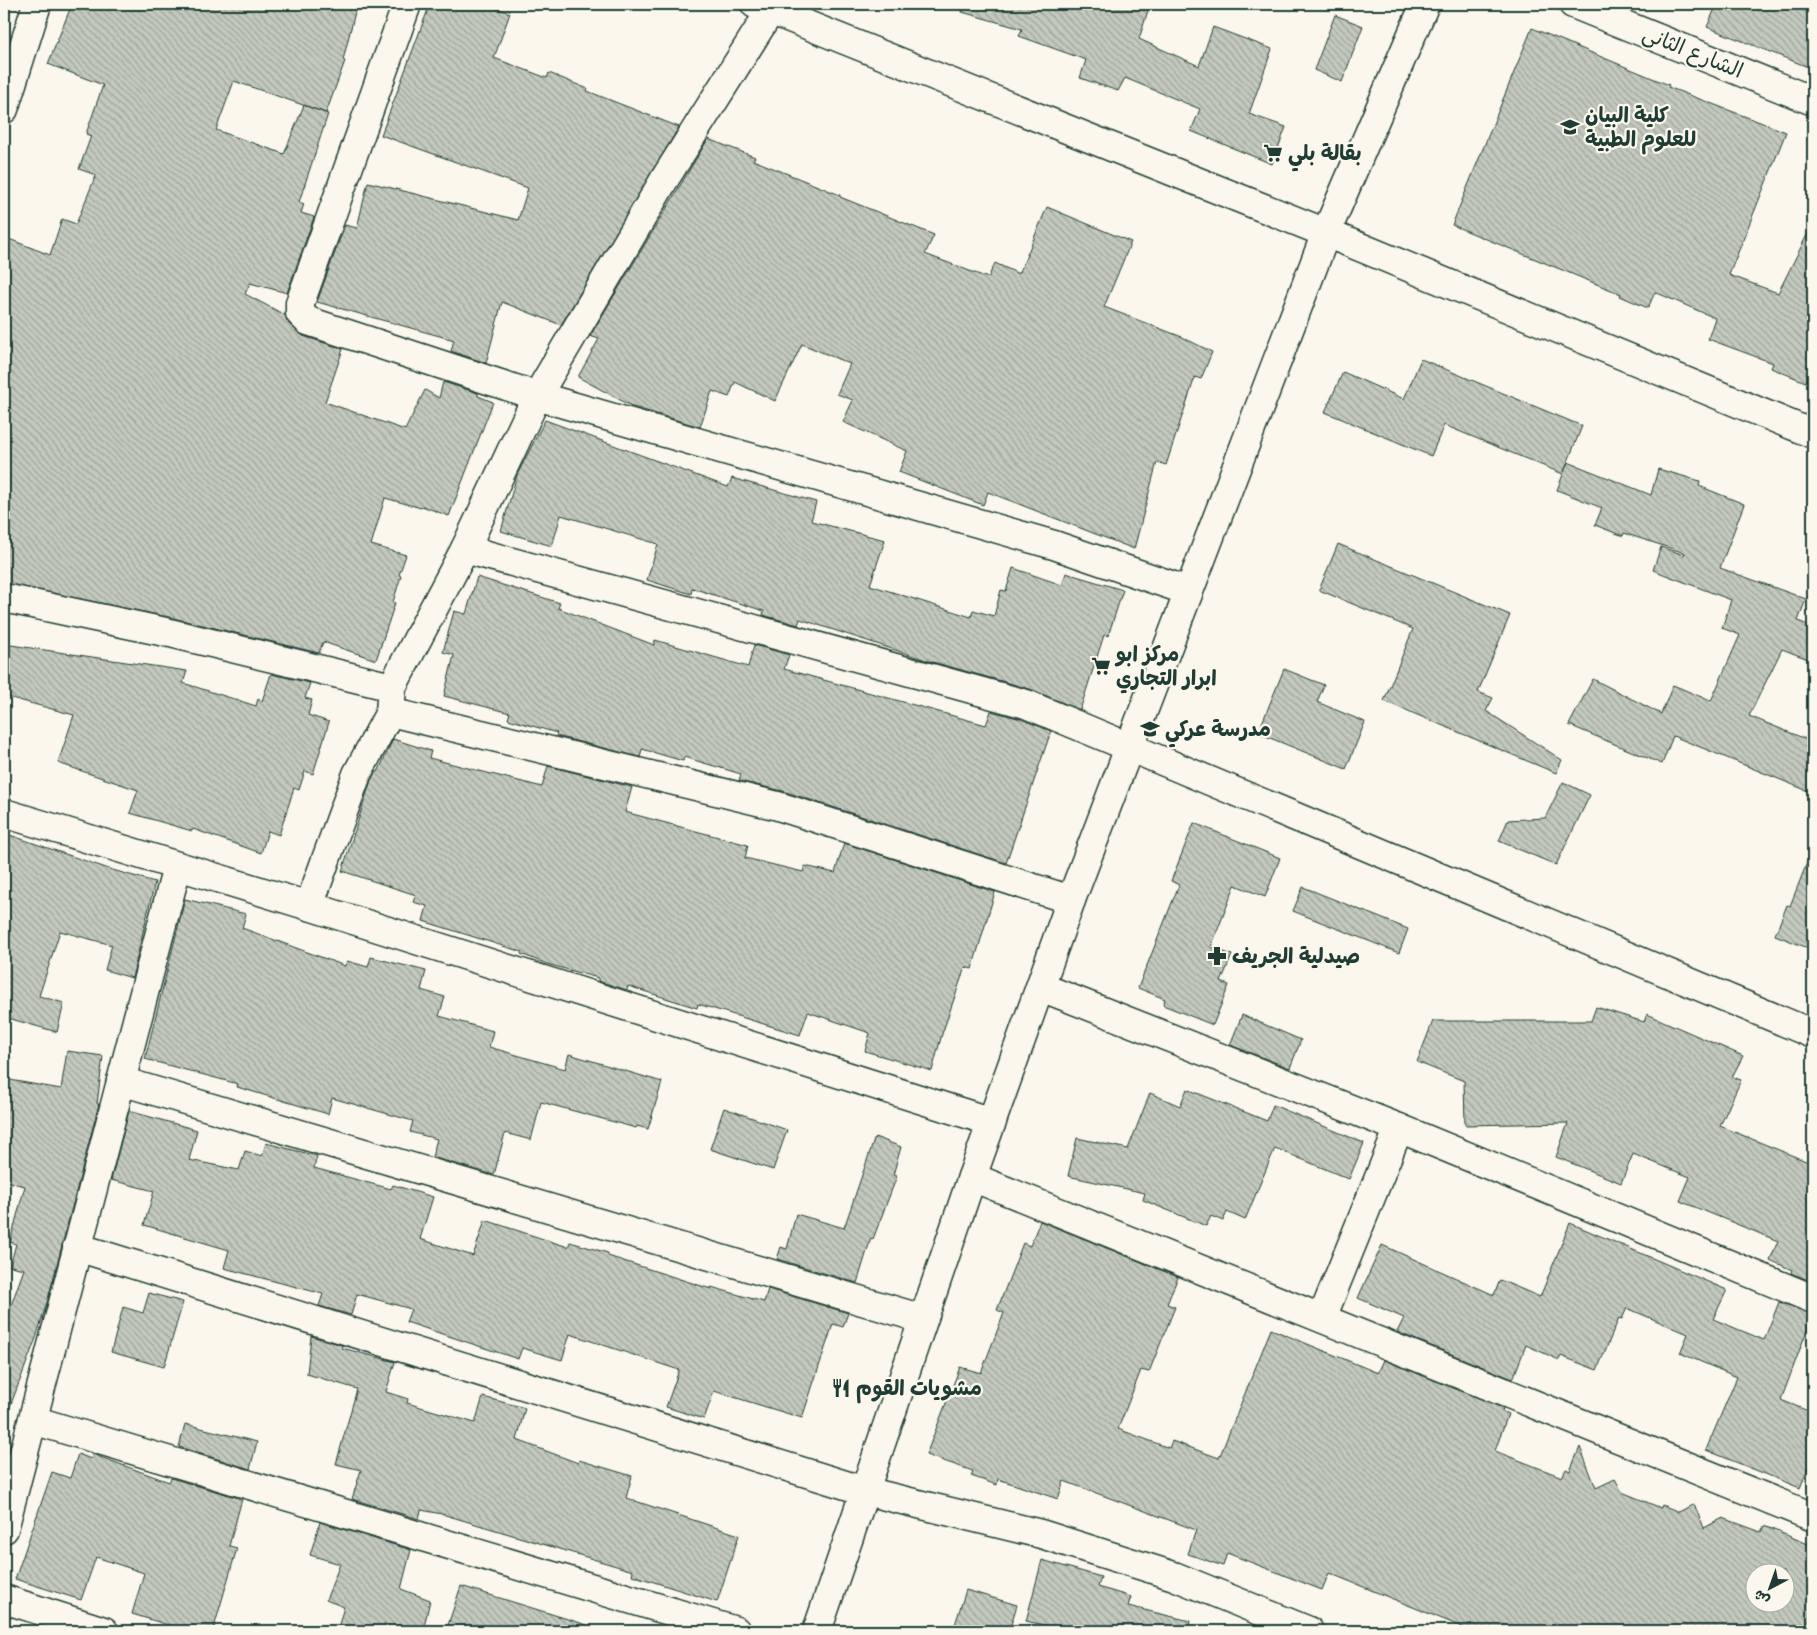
<svg xmlns="http://www.w3.org/2000/svg" width="1817" height="1635" font-family="'Indie Flower','Playpen Sans Arabic',sans-serif">
  <defs>
    <pattern id="building-back-hatch" width="6" height="6" patternUnits="userSpaceOnUse" patternTransform="scale(1.25)"><rect width="6" height="6" fill="#c4c9be"/><path d="M-1 5l2 2M0 0l6 6M5-1l2 2" fill="none" stroke="#9fa49b"/></pattern>
  </defs>
  <rect width="100%" height="100%" fill="#fbf7ec"/>
  <filter id="ink" filterUnits="userSpaceOnUse"><feTurbulence type="fractalNoise" baseFrequency=".02" numOctaves="2"/><feDisplacementMap in="SourceGraphic" scale="10" xChannelSelector="R" yChannelSelector="G"/><feConvolveMatrix kernelMatrix="1 2 1 2 8 2 1 2 1" color-interpolation-filters="sRGB"/></filter>
  <g filter="url(#ink)">
    <g fill="url(#building-back-hatch)" stroke="#1f3d34" fill-rule="evenodd">
      <path d="M72,4h285l-14,56 2,1 -19,52 -92,-32 -18,49 68,24 20,-49 24,9 -29,88 5,2 -3,9 13,4 -27,76 -37,-10 -5,11 40,21 4,9 14,12 40,13 -18,53 80,28 20,-40 14,8 4,-16 35,11v3l15,6 -44,114 -27,-10 -1,2 -36,-10 -14,47 35,10 -7,20 2,1 -8,26 2,1 -19,57 -53,-18 -4,11 -146,-35 -169,-35v-346l46,18 12,-36 14,5 20,-49 -17,-6 12,-33 -5,-2 17,-49 -55,-21z"/>
      <path d="M430,4h55l25,9 -16,45 53,20 2,-5 39,16 -1,2 92,36 -118,198 -59,-23 -16,61 -35,-12 3,-11 -137,-38 28,-77 12,3 11,-46 150,38 10,-32 -147,-53z"/>
      <path d="M963,4h187l-11,35 60,27 14,-39 59,22 -23,65 37,13 -14,37 -81,-33 9,-22 -75,-31 -7,13 -38,-13 6,-18 -67,-24 3,-7 -60,-17z"/>
      <path d="M1717,4h96v65l-106,-42z"/>
      <path d="M1335,15l28,11 -21,56 -28,-12z"/>
      <path d="M1532,28l137,57 -1,2 118,45 -57,143 49,18 35,-70v145l-5,15 -37,-15 2,-5 -65,-24 7,-21 -60,-26 -7,16 -28,-12 1,-2 -169,-69z"/>
      <path d="M708,139l47,18 -2,3 87,35v2l94,38 -9,19 63,24 7,-15 24,11 28,-67 84,35 -27,65 78,30 30,15 -11,27 -6,-2 -29,88 -9,-3 -23,87 -146,-57 -5,13 -84,-33 8,-21 -64,-29 10,-22 -16,-6 13,-30 -48,-20 -27,57 -40,-19 -6,15 -17,-6 -12,36 -67,-20 -55,-30 21,-38 -9,-3z"/>
      <path d="M1421,359l161,67 -19,48 -119,-49 -13,31 -106,-44 18,-40 61,27z"/>
      <path d="M545,420l183,67 4,-9 84,24 -5,19 74,19 -15,45 101,32 2,-7 21,6 7,-26 5,1 7,-23 49,17 4,-12 57,17 -15,46 -4,-1 -24,75 -50,-21 -101,-28 -129,-42 -2,6 -35,-10 1,-4 -72,-23 -1,6 -44,-14 11,-36 -97,-29 -9,31 -51,-15 16,-56z"/>
      <path d="M1568,462l83,33 7,-26 42,12 -1,5 45,18 -24,64 86,31 -8,22 15,6v34l-31,-12 -33,67 64,26v51l-140,-57 -11,28 -93,-39 24,-46 68,35 12,-29 38,16 29,-66 -18,-7 9,-28 -78,-30 8,-23 23,8 1,-2 -61,-20 -1,3 -28,-11 7,-17 -45,-18z"/>
      <path d="M1338,544l172,71 -32,77 15,6 -7,13 76,49 -6,13 -172,-72 29,-72 -94,-39z"/>
      <path d="M477,577l83,26 -2,5 96,37 1,-5 93,27 6,-22 35,10 -5,14 202,56 5,-14 30,8 30,12 -45,132 -223,-72 -44,-10 2,-7 -57,-17 -1,4 -41,-12 -2,8 -84,-21 1,-3 -49,-14 2,-6 -66,-17 10,-41 -11,-3 11,-41 12,3z"/>
      <path d="M4,644l183,27 -4,12 73,23 2,-7 4,2 9,-27 39,9 -5,15 7,2 -4,15 21,7 -16,52 -8,-3 -6,19 -5,-2 -15,47 -11,-4 -7,22 -68,-24 -1,2 -62,-18 8,-23 -80,-27 16,-48 -70,-19z"/>
      <path d="M1284,669l40,16 -7,17 48,20 -19,47 -88,-36z"/>
      <path d="M393,739l38,12 -2,7 113,29 6,-21 84,21 -7,25 123,33 -3,13 58,14 2,-6 30,7 9,-30 151,49 -23,77 -7,-2 -23,67 -10,37 -67,-20 5,-18 -62,-21 -8,23 -102,-31 -1,4 -69,-22 -1,4 -29,-9v-3l-51,-14 -26,-10 1,-2 -99,-31 4,-15 -14,-4 3,-7 -74,-24 29,-91 5,-9 2,1z"/>
      <path d="M1563,782l27,13 -34,70 -57,-24 9,-21 37,-2z"/>
      <path d="M1194,823l86,35 -15,39 -30,-12 -24,62 21,8 -11,27 8,3 -16,40 -50,-20 2,-6 -27,-11 41,-103 -8,-4z"/>
      <path d="M4,833l105,36 46,13 -23,96 -27,-8 7,-25 -52,-14 -21,65 25,7 -7,29 -53,-15z"/>
      <path d="M1812,850h1v100l-38,-15 12,-30 3,1z"/>
      <path d="M1303,887l105,42 -9,24 -106,-42z"/>
      <path d="M185,899l61,15 -4,14 103,38 2,-5 21,6 3,-10 55,14 -5,19 24,7 -6,19 54,15 -4,16 76,22 4,-15 93,28 -14,47 -11,-3 -1,2 -95,-26 -10,38 -26,-7 -11,42 -62,-18 5,-18 -27,-7 3,-11 -81,-23 -4,16 -91,-27 1,-3 -93,-25z"/>
      <path d="M1596,1007l48,15 3,-8 96,42 -11,21 9,3 -21,46 93,38v118l-22,-9 1,-3 -22,-10 8,-19 -98,-40 10,-24 -57,-23 -12,29 -65,-26 12,-34 -103,2 -1,-44 -47,-19 16,-41h158z"/>
      <path d="M1242,1015l59,25 -11,28 -60,-23z"/>
      <path d="M67,1051l36,5 -6,48h2l-51,195 -12,39 -30,79 -2,-1v-91l20,-56 -14,-3 6,-22 -6,-2 15,-56 -21,-5v-102l57,10z"/>
      <path d="M1187,1089l80,32 6,-16 91,38 -15,36 -74,-31 -30,72 -18,-8 -4,9 -12,-5 -5,10 -63,-26 2,-7 -77,-17 9,-38 51,11 22,-56 30,13z"/>
      <path d="M724,1108l63,22 -14,40 -63,-21z"/>
      <path d="M129,1111l68,19 -8,30 50,10 6,-19 17,5 4,-13 51,13 -3,12 77,21 2,-4 40,12 -13,42 53,17 12,-36 83,27 2,-5 38,11v3l103,33v-2l53,15 4,-13 80,24 -5,14 -10,-3 -31,94 -88,-27 -10,28 -38,-12 13,-37 -109,-36 -8,26 -40,-12 -4,11 -112,-37 5,-13 -54,-15 -6,21 -32,-9 4,-12 -99,-26 5,-18 -85,-25 10,-34 -43,-11z"/>
      <path d="M875,1137l26,10 -8,28 4,1 -24,63 -2,-1 -14,45 -80,-24 4,-12 6,2 9,-35 48,14z"/>
      <path d="M1040,1221l138,56 -11,27 8,3 -26,65 -8,-2 -23,59 51,19 3,-7 47,17 52,-129 107,44 6,-13 119,48 -1,3 6,3 -13,37 67,26 4,-8 4,2 10,-24 16,41 19,-9 7,13 39,16 1,-3 17,7 15,-8 10,24 19,-10 38,14 3,-6 49,20v85h-341l-143,-58 -7,17 -95,-37 -4,13 -35,-12 8,-24 -132,-49 -6,18 -60,-20 -1,6 -26,-9 2,-5 -47,-16 34,-88 21,6 23,-60 -7,-3 26,-67 7,3zM1754,1572h30v30h-30z"/>
      <path d="M1570,1223l157,67 -14,29 51,21 15,-38 34,12 -32,86 32,13v43l-13,32 -94,-38 31,-73 -57,-24 8,-19 -61,-26 -5,11 -3,-1 -22,52 -36,-14 -2,4 -33,-15 -13,34 -116,-47 7,-14 -46,-20 24,-53 112,50 6,-15 40,17z"/>
      <path d="M149,1293l34,9 -19,65 -53,-15 12,-45 20,6z"/>
      <path d="M311,1336l31,9v3l53,14 -9,30 22,7 -1,4 68,20 8,-26 42,11 -8,32 61,23 1,-3 53,16 -6,22 113,37 -22,67 -85,-27 1,-4 -191,-57 -21,-4 -2,9 -67,-20 9,-29 -25,-6 21,-75 -50,-15z"/>
      <path d="M185,1424l72,18 -7,27 -71,-22z"/>
      <path d="M78,1454l13,5 1,-5 77,28 2,-4 71,21 -13,47 8,2 -24,83h-25l-56,-17 12,-41 -48,-16 -15,43 -66,-21 37,-107 18,6z"/>
      <path d="M320,1522l91,28 -10,39 29,11 -7,31h-86l7,-24 -18,-7 14,-36 -30,-9z"/>
      <path d="M1042,1560l59,17 -3,10 33,10 -3,9 62,15 -2,10h-119l-43,-10z"/>
      <path d="M461,1586l126,39 -1,6h-140z"/>
      <path d="M966,1590l51,15 -8,26h-56z"/>
    </g>
    <g fill="none" stroke-linecap="round" stroke-linejoin="round">
      <g stroke="#1f3d34" stroke-width="31">
        <g id="minor">
          <path d="M407,4l-107,299v10l8,8 229,75 517,149 134,46"/>
          <path d="M755,4l571,229 487,201"/>
          <path d="M1573,4l240,97"/>
          <path d="M4,109l33,-105"/>
          <path d="M465,549l561,155 103,43"/>
          <path d="M4,598l166,35 222,54"/>
          <path d="M390,712l388,94 293,94"/>
          <path d="M4,813l305,93 683,216"/>
          <path d="M309,906l48,-132 33,-62 2,-25 73,-138 72,-153 127,-216 107,-170"/>
          <path d="M1041,987l358,141 414,171"/>
          <path d="M121,1081l802,238"/>
          <path d="M972,1177l841,340"/>
          <path d="M77,1247l788,244 176,43 133,42 135,55"/>
          <path d="M1322,1318l77,-190"/>
          <path d="M33,1420l703,211"/>
          <path d="M4,1529l173,-662"/>
          <path d="M4,1599l100,32"/>
        </g>
      </g>
      <g stroke="#1f3d34" stroke-width="31">
        <g id="tertiary">
          <path d="M1129,747l684,287"/>
          <path d="M817,1631l155,-454 99,-277 255,-667 99,-229"/>
        </g>
      </g>
      <use href="#minor" stroke="#fbf7ec" stroke-width="28"/>
      <use href="#tertiary" stroke="#fbf7ec" stroke-width="28"/>
    </g>
  </g>
  <defs>
    <g id="university-bare" transform="scale(1.5)"><path d="M0-5L7-2L0 1L-7-2ZM-4 1L0 2.5L4 1V4Q0 6-4 4Z" fill="#1f3d34" stroke="#fbf7ec" stroke-width="2.5" paint-order="stroke"/></g>
    <g id="supermarket-bare" transform="scale(1.5)"><path d="M-6-5.5h2.5l.6 2H6L4.5 2H-2.5L-4.4-4H-6ZM-1.5 3.2a1.3 1.3 0 1 0 .1 0ZM3 3.2a1.3 1.3 0 1 0 .1 0Z" fill="#1f3d34" stroke="#fbf7ec" stroke-width="2.5" paint-order="stroke"/></g>
    <g id="school-bare" transform="scale(1.5)"><path d="M0-5L7-2L0 1L-7-2ZM-4 1L0 2.5L4 1V4Q0 6-4 4Z" fill="#1f3d34" stroke="#fbf7ec" stroke-width="2.5" paint-order="stroke"/></g>
    <g id="pharmacy-bare" transform="scale(1.5)"><path d="M-2-6h4v4h4v4h-4v4h-4v-4h-4v-4h4Z" fill="#1f3d34" stroke="#fbf7ec" stroke-width="2.5" paint-order="stroke"/></g>
    <g id="restaurant-bare" transform="scale(1.5)"><path d="M-5-6h1v4h1v-4h1v4h1v-4h1v5L-1.5 .5V6h-2V.5L-5-1ZM5-6V6H3V1.5H1.5Q1.5-4 5-6Z" fill="#1f3d34" stroke="#fbf7ec" stroke-width="2.5" paint-order="stroke"/></g>
  </defs>
  <g fill-rule="evenodd">
    <use href="#university-bare" x="1570" y="127"/>
    <use href="#supermarket-bare" x="1273" y="153"/>
    <use href="#supermarket-bare" x="1101" y="666"/>
    <use href="#school-bare" x="1150" y="729"/>
    <use href="#pharmacy-bare" x="1217" y="956"/>
    <use href="#restaurant-bare" x="841" y="1388"/>
  </g>
  <g text-anchor="middle" stroke-width="4.5" stroke-linejoin="round" paint-order="stroke">
    <g font-size="21" fill="#1f3d34" stroke="#fbf7ec">
      <text transform="translate(1693 52) rotate(22)" y="7">الشارع الثانى</text>
    </g>
    <g font-size="21" font-weight="bold" fill="#1f3d34" stroke="#fbf7ec" text-anchor="start">
      <text x="1585" y="122">كلية البيان<tspan x="1585" dy="24">للعلوم الطبية</tspan></text>
      <text x="1288" y="160">بقالة بلي</text>
      <text x="1116" y="661">مركز ابو<tspan x="1116" dy="24">ابرار التجاري</tspan></text>
      <text x="1165" y="736">مدرسة عركي</text>
      <text x="1232" y="963">صيدلية الجريف</text>
      <text x="856" y="1395">مشويات القوم</text>
    </g>
  </g>
  <rect width="1817" height="1635" fill="none" stroke="#fbf7ec" stroke-width="20"/>
  <rect x="10" y="10" width="1797" height="1615" fill="none" stroke="#1f3d34" stroke-width="2" filter="url(#ink)"/>
  <g transform="translate(1770 1588) rotate(221)"><circle r="24" fill="#fbf7ec" stroke="#a3ada2"/>
  <path d="M0-4L9 19L0 12L-9 19Z" fill="#1f3d34"/>
  <text y="-8" font-size="14" font-weight="bold" text-anchor="middle" fill="#1f3d34">ش</text>
  </g>
</svg>
